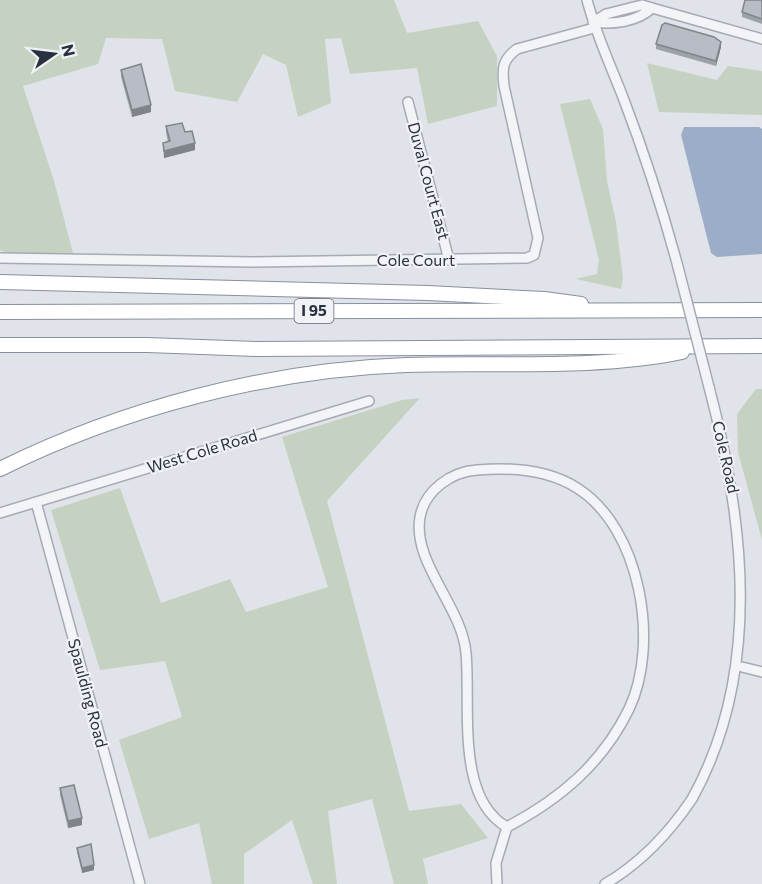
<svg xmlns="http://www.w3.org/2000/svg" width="762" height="884" font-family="Commissioner,sans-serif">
  <rect width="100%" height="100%" fill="#e0e3e9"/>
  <g fill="#c5d2c1">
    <path d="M0,0h394l13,33 71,-12 19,35v50l-69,18 -11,-56 -67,6 -9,-36 -16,1 6,64 -33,14 -12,-52 -23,-11 -26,48 -62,-11 -13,-52 -56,-1 -8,26 -75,22 31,95 19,72h-66l-7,-3z"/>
    <path d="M647,63l70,17 11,-14 34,5v44l-103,-3z"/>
    <path d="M590,99l13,30 4,52 9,41 7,56 -2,11 -45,-10 21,-5 2,-14 -39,-156z"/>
    <path d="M756,389h6v151l-24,-88 -1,-38z"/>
    <path d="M420,398l-93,103 82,310 52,-7 27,34 -65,21 5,25h-34l-22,-85 -44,12 9,73h-24l-21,-64 -48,34v30h-32l-13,-61 -50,16 -30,-99 63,-23 -17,-56 -65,9 -49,-160 69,-22 41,115 69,-24 16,33 82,-25 -46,-150 120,-37z"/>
  </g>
  <path fill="#9caec7" d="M684,127h75l3,2v125l-45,3 -6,-4 -30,-118z"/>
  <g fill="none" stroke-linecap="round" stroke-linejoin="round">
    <g stroke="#a5aab3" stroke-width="12">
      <g id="minor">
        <path d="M587,0c9,35 24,66 37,100 21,55 39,111 54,167"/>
        <path d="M642,5l10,3c-15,14 -40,17 -59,14l13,-8z"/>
        <path d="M652,8l110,31"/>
        <path d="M408,102l41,158"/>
        <path d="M0,258l253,4 274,-4 7,-3 4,-17 -34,-152c-2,-17 -2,-26 13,-37l77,-21"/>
        <path d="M36,502l104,382"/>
        <path d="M0,513l369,-112"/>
        <path d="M742,667l20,5"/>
        <path d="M497,884l-1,-21 11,-36c53,-28 95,-63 122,-118 31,-65 12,-181 -52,-221 -30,-19 -66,-21 -100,-18 -26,2 -52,20 -57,47 -8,46 42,89 46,136 5,52 -11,145 41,174"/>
        <path d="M605,884c36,-21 64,-51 87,-85 70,-126 53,-276 17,-412"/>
      </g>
    </g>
    <g stroke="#888f9f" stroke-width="16">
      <g id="highway">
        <path d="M0,282l428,11 116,6 37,5"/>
        <path d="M0,312l762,-2"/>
        <path d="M0,345h147l110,4 505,-3"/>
        <path d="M0,469c123,-61 268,-99 406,-104 86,-3 192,5 276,-13"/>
      </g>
    </g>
    <use href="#minor" stroke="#f3f4f7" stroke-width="9"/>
    <use href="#highway" stroke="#fff" stroke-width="14"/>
    <g stroke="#a5aab3" stroke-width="12" stroke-linecap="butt">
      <path id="minor-bridge" d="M678,267l31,120"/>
    </g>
    <use href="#minor-bridge" stroke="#f3f4f7" stroke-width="9"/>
  </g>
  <g fill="#9da2a9">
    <path d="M762,0v24l-20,-7v-5z"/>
    <path d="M656,44l65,3 -5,19 -60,-17z"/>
    <path d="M121,70l30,42 -19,5 -11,-40z"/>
    <path d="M166,126l19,6 10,18 -31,8 -1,-15 5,-1 -2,-9z"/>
    <path d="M60,788l22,37 -14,3 -8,-33z"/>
    <path d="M77,848l17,22 -12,3 -5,-21z"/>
  </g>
  <g fill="#80848a">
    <path d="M721,42v5l-5,19v-5z"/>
    <path d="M151,105v7l-19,5v-7z"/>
    <path d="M195,143v7l-31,8v-7z"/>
    <path d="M82,818v7l-14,3v-7z"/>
    <path d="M94,865v5l-12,3v-5z"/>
  </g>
  <g fill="#b7bcc5" stroke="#80848a" stroke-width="1.5">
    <path d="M745,0h17v19l-20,-7z"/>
    <path d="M665,23l49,14 7,5 -5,19 -60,-17 6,-19z"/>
    <path d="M141,64l10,41 -19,5 -11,-40z"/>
    <path d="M182,123l3,9 7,-1 3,12 -31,8 -1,-8 7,-2 -4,-15z"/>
    <path d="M74,785l8,33 -14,3 -8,-33z"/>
    <path d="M91,844l3,21 -12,3 -5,-20z"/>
  </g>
  <g text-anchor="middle" stroke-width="4.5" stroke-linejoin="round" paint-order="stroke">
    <rect fill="#f0f2f6" stroke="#656a76" stroke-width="1.5" x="294.5" y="299" width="39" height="24" rx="4.5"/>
    <g font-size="15" font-weight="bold" fill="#29303f">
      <text x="314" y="316">I 95</text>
    </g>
    <g font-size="16" fill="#29303f" stroke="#f0f2f6">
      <text transform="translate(429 181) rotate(75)" y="6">Duval Court East</text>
      <text x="416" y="266">Cole Court</text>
      <text transform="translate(202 451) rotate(-17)" y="6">West Cole Road</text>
      <text transform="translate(726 457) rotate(77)" y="6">Cole Road</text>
      <text transform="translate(88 693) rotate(75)" y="6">Spaulding Road</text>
    </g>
  </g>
  <g transform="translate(54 54) rotate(76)" stroke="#f0f2f6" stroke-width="4.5" paint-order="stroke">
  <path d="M0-4.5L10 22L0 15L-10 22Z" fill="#29303f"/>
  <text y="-9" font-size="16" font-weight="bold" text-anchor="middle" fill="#29303f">N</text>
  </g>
</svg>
